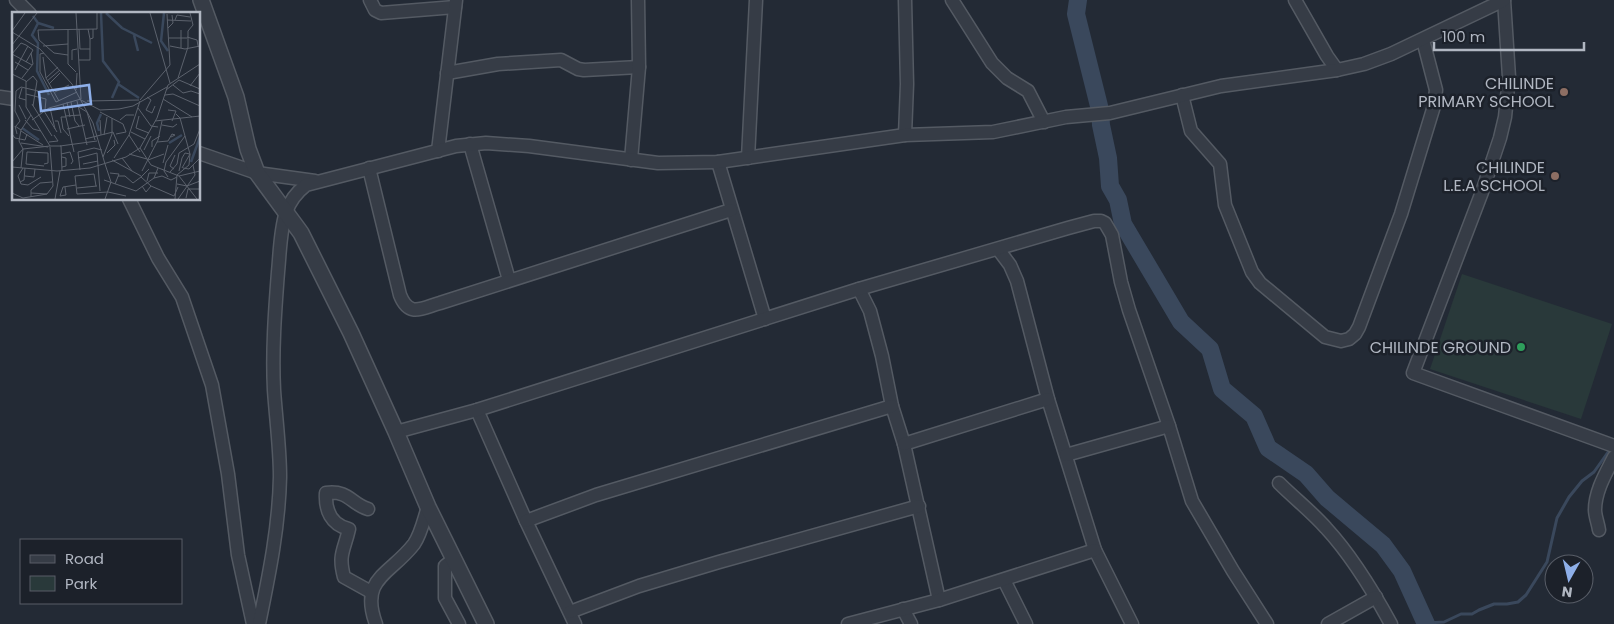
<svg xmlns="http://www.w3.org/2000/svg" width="1614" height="624" font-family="Poppins,sans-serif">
  <rect width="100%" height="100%" fill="#232a35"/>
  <path fill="#29393a" d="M1462,274l150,50 -31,95 -151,-50z"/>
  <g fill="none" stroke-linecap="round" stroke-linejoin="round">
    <path stroke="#3a485c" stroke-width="3" d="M1426,623l18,-1 17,-8h11l7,-4 15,-6h13l11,-2 8,-7 21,-33 10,-44 12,-21 13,-16 12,-9 17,-24"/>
    <path stroke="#3a485c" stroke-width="18" d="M1078,0l-2,14 24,96 1,15 7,33 2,28 8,14 5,24 58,98 29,27 12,40 32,27 14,32 38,26 21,24 56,47 19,26 24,53"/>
    <g stroke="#545a63" stroke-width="15">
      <g id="minor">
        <path d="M16,0l14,14"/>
        <path d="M370,0l5,10 6,3 74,-6"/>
        <path d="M905,0l2,84 -2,51"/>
        <path d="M952,0l40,63 15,15 21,13 16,31"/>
        <path d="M1295,0l32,56 10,14"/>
        <path d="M1504,0l5,77 -4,40 -5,21 -18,54 -69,181 201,73"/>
        <path d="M447,73l51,-9 63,-4 17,9 6,1 55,-3"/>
        <path d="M1182,95l9,36 29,33 5,41 27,67 8,11 65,54 16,4 8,-2 6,-5 4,-7 42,-113 33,-108 2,-16 -13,-50"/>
        <path d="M0,97l14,2"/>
        <path d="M470,144l39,136"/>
        <path d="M438,151l18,-151"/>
        <path d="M199,153l58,20 58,8"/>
        <path d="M748,158l8,-158"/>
        <path d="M631,160l8,-93 -1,-67"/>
        <path d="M718,162l47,157"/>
        <path d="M369,168l31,127c9,23 22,13 40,8l291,-93"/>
        <path d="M129,199l29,59 24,39 30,88 16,89 10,81 15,69"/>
        <path d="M998,249l12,16 7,16 31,118 47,151 37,74"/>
        <path d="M859,289l11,22 12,45 10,50 12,38 35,156"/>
        <path d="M477,410l49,111 49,103"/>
        <path d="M396,432l81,-22 382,-121 209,-61 26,-7h7l4,2 7,12 9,47 8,28 40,116 23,75 41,70 34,53"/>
        <path d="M904,444l144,-45"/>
        <path d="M1066,455l103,-29"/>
        <path d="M1279,483c15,15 33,29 47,45 26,28 47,63 65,96"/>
        <path d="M368,509c-17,-5 -19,-19 -42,-16 -1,17 5,32 23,36 -5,22 -11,25 -5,48l27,15"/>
        <path d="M526,521l70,-26 296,-89"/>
        <path d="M1599,530c-1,-7 -4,-14 -4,-20 0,-19 11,-37 19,-53"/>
        <path d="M454,559l-9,7v32l14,26"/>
        <path d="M1004,580l22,44"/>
        <path d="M903,609l8,15"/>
        <path d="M570,612l69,-26 80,-24 200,-56"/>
        <path d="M259,624c10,-49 20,-97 21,-147 0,-29 -4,-58 -6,-87 -2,-39 1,-79 4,-118 2,-20 2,-41 8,-60 4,-11 11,-20 20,-27l150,-39 30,-3 43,3 129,17 60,-1 187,-27 88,-3 73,-15 44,-4 111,-27 116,-16 27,-6 27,-10 113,-54"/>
        <path d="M376,624c-17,-46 14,-49 38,-80 7,-10 10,-25 14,-37"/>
        <path d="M848,624l91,-24 156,-50"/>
        <path d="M1328,624l48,-27"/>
      </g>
    </g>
    <g stroke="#545a63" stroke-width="18">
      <path id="tertiary" d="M201,0l35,97 12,52 9,24 44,60 50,100 45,99 32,75 58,117"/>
    </g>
    <use href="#minor" stroke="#363c46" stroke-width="12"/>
    <use href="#tertiary" stroke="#363c46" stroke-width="15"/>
  </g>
  <g fill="#8d6e63" stroke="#1c212a" stroke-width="2">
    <circle cx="1564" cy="92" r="5"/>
    <circle cx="1555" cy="176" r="5"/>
  </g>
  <circle fill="#2e9e5b" stroke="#1c212a" stroke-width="2" cx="1521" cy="347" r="5"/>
  <g text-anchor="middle" stroke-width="5" stroke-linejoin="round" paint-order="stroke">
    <g font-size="16" fill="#b1b7c2" stroke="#1c212a" text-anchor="end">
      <text x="1554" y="89">CHILINDE<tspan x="1554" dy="18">PRIMARY SCHOOL</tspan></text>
      <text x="1545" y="173">CHILINDE<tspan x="1545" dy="18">L.E.A SCHOOL</tspan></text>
      <text x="1511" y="353">CHILINDE GROUND</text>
    </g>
  </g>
  <g transform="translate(12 12)">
    <rect width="188" height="188" fill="#232a35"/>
    <path fill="none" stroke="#3a485c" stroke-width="2.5" d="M89,1l2,48 16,21 -7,16M94,1l16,15 30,15M152,1l-3,28 7,10M21,4l5,7 -6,12 6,8 -1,28 12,24M26,11l16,5M122,23l4,16M106,72l21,14M10,116l17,12M87,119l-2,-8 4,-9M157,131l13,-8M179,150l9,-25"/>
    <path fill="none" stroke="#5c626d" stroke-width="1" d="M138,1l20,70M155,8l24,1M163,8l2,-5 13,2M156,16l5,-5 -1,-8M56,17v35l8,8M67,17l1,20h10M76,17l2,10 3,-1v-9M169,18v18M0,19l13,-18M0,20l28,17 32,35 21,39 12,41M175,25l10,3 1,6M157,26h18M0,33l25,-32M31,34l25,-2M158,34l15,3 15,-3M32,41l-4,1v18l16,30 21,-10M0,42l9,-11 5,2 7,5 -7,12M0,42l20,11M56,43l-14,-2 -15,-13 -1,-10 59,-1v-16M31,45l3,21 13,23M60,48v-10l5,-1M67,48h11v-21M3,50l13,8M3,58l13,-24M0,62l14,7v26l24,39h11l1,25M10,66l11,-14 -2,-11M34,66l12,-11M166,66l10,-31v-16l5,-6 -3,-12M35,69l13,-11M14,70l7,-6 4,5 -4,25M37,72l11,-11M161,73l10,8 8,-2 9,3M178,74l10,-13M10,76l-3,10 7,2M64,78l1,-17M154,78l13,-10 21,9M43,80l14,-7M14,82l20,5 -1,11M153,83l8,-1 27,12M135,85l4,3 -5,10 6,3 3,-7M151,87l29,18M69,88l19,10 19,-1 14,-3 34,-19M128,88l30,-35 -3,-51M65,89l10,44M75,89l52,-1M55,90l3,15M59,90l4,19 4,5M20,92l20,32M51,92l11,48M7,93l7,14M65,94l10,6 8,28M38,96l5,21M126,96l13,18 7,1M156,98l8,1 -4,10M32,99l13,21M88,100l23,12 3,8 -10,2M164,102l4,4 10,36 -8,14M19,103l-10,15 -2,11 4,8 27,-3M53,104l16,-1M127,104l-3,12 13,5M54,105h-5l2,12 6,7M13,108l8,9 8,2M20,108l17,-12 32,-9 -5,-86M88,108l1,15M108,108l6,-5h8M43,109h3l3,12M143,109l45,-5M150,113l11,2 4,-3M4,114l4,-5 -5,-10 1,-20 5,-4 17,4M55,117l18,-4M9,119l22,14M119,120l14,7M0,122l3,4 10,2 2,-6M5,122l-2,-8 6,4M92,123l3,-18M117,123l11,17M73,127l28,-7 5,12M37,130l9,-1 -4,-6M145,130l11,-1 4,-7 3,1 -4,2M9,131l27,4M48,134l37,-5M140,135v-6l8,-5M128,136l17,-30 11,-33 32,-21M132,138l7,-14M95,141l8,-8 -1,-5M49,142l9,-2 3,9 -2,3M117,142l18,5M50,145l4,1v8l-4,1M91,145l9,-23v-16M66,146l19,-5 3,38M102,146l15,-23 11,-34M110,146l10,13M100,148l29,16M136,148l16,-6M0,150l11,-13M151,151l5,-18M71,152l15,-3M93,152l6,18 -6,17M32,154l-18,-2 1,-12 21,1v10l-4,1M0,155l45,4 33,-3 36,-11 14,-9 11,17 28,11 21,-5M9,156l2,-19M11,156l-5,8 3,8 7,1 13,-8M171,156l6,1 11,-11M137,157l-8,8 10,9 23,10 4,-9M162,157l-4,-3 5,-11M68,158l-2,-18 16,-4 8,2M130,159l16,-31 4,-19M167,159l3,-13 3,-5 5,1M158,160l7,-8 2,-11 15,-9 6,-15M98,161l9,1 -4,10M13,164l9,1 1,-8M106,164h7l8,7 8,-6M167,164l18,23M156,165l-4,-6 2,-9 19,-26M142,166l8,-2 9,4 6,-3M92,168l32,11 18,-13 4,-10M135,169l2,-8h9M8,170l4,-2 1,-12M165,172l10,2 13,-5M84,174l-2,-12 -19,2 2,18 31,-2 18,4M130,174l4,6 5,-6M53,175l1,8 -6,1 3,-9 13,-2M65,176l20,-2M0,181l11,5 24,-4 6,-8 -3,-39M19,181l16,1M19,185v-7l9,-7 12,-1M174,186l2,-9h12M43,187l5,-28M163,187l2,-24 12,-10 1,-11M166,187l17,-24 -2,-10"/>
    <path fill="#8eafe9" fill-opacity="0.15" stroke="#8eafe9" stroke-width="2.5" d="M77,73l2,19 -50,7 -2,-19z"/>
    <rect width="188" height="188" fill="none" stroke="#b1b7c2" stroke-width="2.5"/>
  </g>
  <rect x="20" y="539" width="162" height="65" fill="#1c212a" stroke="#585d67"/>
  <rect x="30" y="555" width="25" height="8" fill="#363c46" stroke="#585d67"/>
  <text x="65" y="564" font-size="15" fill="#b1b7c2">Road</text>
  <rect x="30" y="576" width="25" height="15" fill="#29393a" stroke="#585d67"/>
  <text x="65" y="589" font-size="15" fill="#b1b7c2">Park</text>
  <g transform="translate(1569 579) rotate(188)"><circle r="24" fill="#1c212a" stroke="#585d67"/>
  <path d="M0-4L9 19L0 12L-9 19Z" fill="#8eafe9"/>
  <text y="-8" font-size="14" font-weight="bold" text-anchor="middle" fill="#b1b7c2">N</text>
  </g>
  <path d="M1434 42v8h150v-8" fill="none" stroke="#b1b7c2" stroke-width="2.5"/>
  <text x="1442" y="42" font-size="15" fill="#b1b7c2" stroke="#1c212a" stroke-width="4" paint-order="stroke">100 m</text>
</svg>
